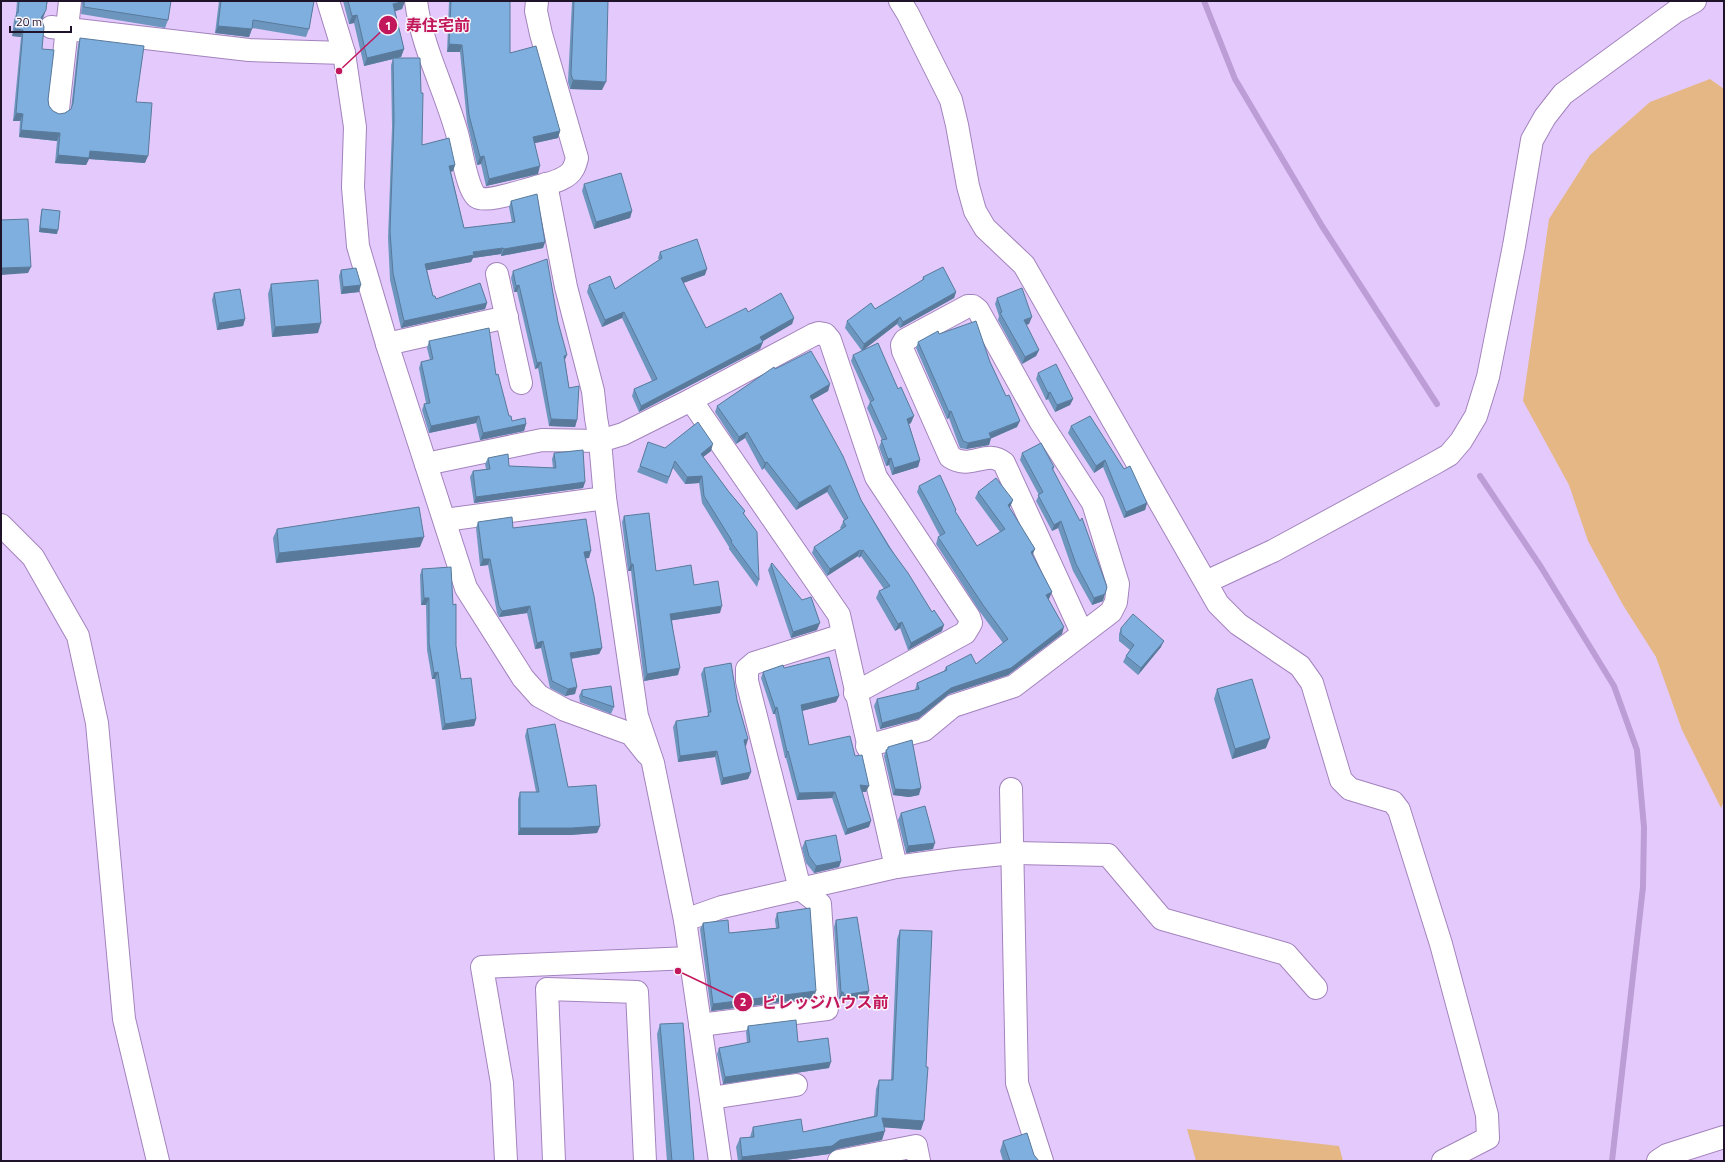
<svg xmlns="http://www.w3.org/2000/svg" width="1725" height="1162" font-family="'Titillium Web','Noto Sans JP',sans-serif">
  <rect width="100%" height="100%" fill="#e4cafc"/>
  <g fill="#e5b784">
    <path d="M1710,79l14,10v712l-3,7 -39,-78 -26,-73 -33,-52 -35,-64 -19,-56 -46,-84 26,-182 41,-64 60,-53z"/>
    <path d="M1187,1129l152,17 4,15h-147z"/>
  </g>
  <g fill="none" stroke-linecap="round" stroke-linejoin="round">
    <g stroke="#bc9dd6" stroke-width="6">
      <path d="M1204,1l31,78 87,147 115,178"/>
      <path d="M1480,476l61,91 73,119 23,64 7,77 -1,60 -31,274"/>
    </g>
    <g stroke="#a383bd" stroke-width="24">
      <g id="minor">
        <path d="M328,1l16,52 11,74 -2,60 5,59 29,98 79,244 57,90 16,18 26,14 66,24 16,20"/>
        <path d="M416,1c6,48 30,90 42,136 3,12 10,55 19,60 9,6 44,-6 56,-9 12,-4 34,-7 40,-19 2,-3 3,-7 4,-11l-36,-124 -5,-23 1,-10"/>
        <path d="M900,1l8,13 43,86 6,25 11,61 7,25 10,17 39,37 194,339 20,20 62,42 12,17 29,97 9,9 43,13 6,8 42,134 46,171 1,23 -45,23"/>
        <path d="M51,27l198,23 95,3"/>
        <path d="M58,109l12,-108"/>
        <path d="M546,184l20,103 27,104 3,27 4,23 5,57 32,218 16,47 32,157 35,241"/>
        <path d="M497,274l24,109"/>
        <path d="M387,344l120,-27"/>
        <path d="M691,400l122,-65 6,-2 6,1 5,6 46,137 93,140 2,6 -6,10 -110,60"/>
        <path d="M426,464l116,-24 58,1 23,-7 68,-34 148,215 57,252 -174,40 -37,13"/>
        <path d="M445,520l160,-22"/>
        <path d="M1,525l32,32 45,79 19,87 27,296 34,142"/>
        <path d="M1206,582l67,-31 162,-88 14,-8 12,-14 15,-25 12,-39 26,-131 18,-106 13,-23 18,-23 112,-82 20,-11"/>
        <path d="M867,746l57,-16 29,-24 61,-20 97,-74 5,-10 2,-18 -25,-81 -53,-82 -62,-111 -5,-4h-5l-63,34 -3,5 1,6 47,106c22,14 36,-9 54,6l78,170"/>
        <path d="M1011,789l6,294 25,78"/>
        <path d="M896,867l58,-8 59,-6 95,2 54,64 124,35 30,34"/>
        <path d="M700,1025l127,-16 -7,-105 -20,-15 -53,-208v-12l7,-6 89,-28"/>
        <path d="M711,1098l85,-13"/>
        <path d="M506,1161l-4,-78 -20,-116 208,-9"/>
        <path d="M554,1161l-7,-172 90,3 8,169"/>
        <path d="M839,1161l77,-15 3,15"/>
        <path d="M1658,1161l9,-6 57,-18"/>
      </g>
    </g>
    <use href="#minor" stroke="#fff" stroke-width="22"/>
  </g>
  <g fill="#6d96bf">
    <path d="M17,1h31l-5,17 -1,2v29l7,57 4,5 6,3 6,-1 6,-4 7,-64 2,-7 56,64 9,61 -56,-4 -3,6 -31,-2 2,-22 -38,-4 1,-16h-7l8,-84 -9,-1 2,-16 2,-6z"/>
    <path d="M82,1h89l-3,19 -3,8 -84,-14z"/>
    <path d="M219,1h95l-5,28 -3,8 -54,-9 -3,9 -34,-4z"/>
    <path d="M343,1h62l-3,8 -7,2 9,38 -3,8 -5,1 25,35 1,52 33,20 -2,6 -2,1 13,56 48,-5 -3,-16 2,-6 34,41 -2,6 -42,8v-2l-28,4 -2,4 -44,8 6,26 3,3 51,4 -2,6 -84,19 -11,-48 -2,-42 4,-111 -1,-62 2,-6 -29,7 -10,-43 -5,1z"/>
    <path d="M449,1h61v52l50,78 -2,7 -23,5 3,31 -52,12 -5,-22 -4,1 -10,-43 -7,-70h-13z"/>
    <path d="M572,1h36l-6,89 -32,-1 -2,-7z"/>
    <path d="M584,184l48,27 -2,7 -36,11 -12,-38z"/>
    <path d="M42,209l15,25 -18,-2 2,-20z"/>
    <path d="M660,252l45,23 -22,8 23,45 42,-16 46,6 -2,6 -30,17 1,1 -3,7 -121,63 -7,-16 2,-7 18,-8 -30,-63 -20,9 -15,-35 2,-7 26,4 44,-29 -1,-2z"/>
    <path d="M341,270l18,22 -18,2 -2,-18z"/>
    <path d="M513,271l52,90 4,27 8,32 -2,7 -26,-1 -11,-58 -3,1 -18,-77h-3l-3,-14z"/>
    <path d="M923,277l33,15 -2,6 -54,30 -3,-4 -35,27 -17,-23 2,-7 28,-12 47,-28z"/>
    <path d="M271,284l47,49 -46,4 -4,-43z"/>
    <path d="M214,293l31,26 -2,7 -26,4 -5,-30z"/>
    <path d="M997,298l32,26 -3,1 13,25 -3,6 -14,8 -24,-44 1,-4 -4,-12z"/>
    <path d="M939,334l51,28 27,65 -26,11 -2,7 -23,4 -6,-1 -11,-30 -2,1 -31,-71 2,-6z"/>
    <path d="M429,341l67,34 13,41 3,5 14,3 -2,7 -44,9 -4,-17 -47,10 -7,-23 2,-6 2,-1 -7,-35 2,-6 9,-2 -3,-12z"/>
    <path d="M853,355l58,68 -2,1 11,36 -2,7 -26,8 -3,-10 -3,1 -7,-19 3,-7 -15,-32 3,-6 -19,-41z"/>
    <path d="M775,369l55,15 -2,7 -16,9 49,100 81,131 -34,19 -8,-22 -5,3 -19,-33 3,-7 5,-2 -23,-33 -2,2 -1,-2 -31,20 -15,-23 2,-6 27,-18 -1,-1 4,-8 -17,-28 -31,18 -32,-42 -2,2 -17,-32 -9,6 -21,-32 2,-6z"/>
    <path d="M1038,373l35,26 -3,6 -15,7 -7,-13 -2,1 -10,-21z"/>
    <path d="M1071,426l53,43 23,34 -2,7 -21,8 -21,-51 -9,6 -26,-40z"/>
    <path d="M665,448l46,3 -8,6 26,35 16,19 -1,3 15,66 -2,7 -28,-38v-2l-27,-44 -3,-20 -14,1 -12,-16 -6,16 -30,-12 3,-6z"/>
    <path d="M554,453l31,29 -2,6 -109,15 -4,-26 3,-6 13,-2 -1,-5 3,-6 21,8 44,2 -1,-9z"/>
    <path d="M1022,453l32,14 -1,3 50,131 -11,4 -19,-34 -15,-43 -6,3 -16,-30 3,-6 -19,-35z"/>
    <path d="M919,486l37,24 -1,2 22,34 23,-14 -25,-34 3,-6 35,8 -3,7 -1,1 26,41 -3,6 20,37 -4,7 14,35 -54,41 -59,19 -31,25 -38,10 -6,-23 3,-7 38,-9 2,-7 27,-12 2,-4 30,-3 27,-21 -23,-31 -44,-68 2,-7 2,-1 -23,-44z"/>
    <path d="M624,516l32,55 38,14 26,28 -48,7 6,55 -34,6 -13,-110h-3l-6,-49z"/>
    <path d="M478,522l35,6 76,30h-3l16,90 -3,6 -28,5 4,35 -10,2 -15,-8 -9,-40 -6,1 -8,-36 -28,4 -2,-4 -9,-48 -8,1 -4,-38z"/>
    <path d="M277,529l143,18 -144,16 -3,-25z"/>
    <path d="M771,564l46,66 -26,8 -23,-68z"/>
    <path d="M422,569l31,36 3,41 5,33 15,40 -2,7 -32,4 -7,-51h-3l-5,-29 -1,-45h-5l-1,-30z"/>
    <path d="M1121,628l40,19 -23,28 -15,-13 3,-6 4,-6 -11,-9v-7z"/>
    <path d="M704,668l33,32 11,39 -3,7 6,26 -3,7 -27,6 -6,-28 -37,5 -5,-35 3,-6 31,-4 1,-3 -7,-40z"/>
    <path d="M784,668l55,28 -3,6 -34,9 7,34 46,11 11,36h-4l7,35 -24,8 -13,-37 -35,2 -11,-42h-1l-10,-44h-2l-12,-36 2,-6z"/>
    <path d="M1217,689l49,59 -34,11 -18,-60z"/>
    <path d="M582,690l32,17 -3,7 -31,-12 -1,-6z"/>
    <path d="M527,729l41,58 32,39 -3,7 -27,2h-52v-36l2,-7h16l-11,-56z"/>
    <path d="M888,747l31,48 -10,2 -16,-2 -9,-39 2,-6h1z"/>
    <path d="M901,813l32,36 -27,4 -8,-33z"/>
    <path d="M805,841l36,20 -2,6 -25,6 -8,-10 -4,-15z"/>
    <path d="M777,913l37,85 -103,13 -11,-82 3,-6 26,10 47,-5 -1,-8z"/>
    <path d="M836,920l31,77 -25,5 -1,-4 -2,1 -5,-72z"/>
    <path d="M900,930l21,200 -37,-3 -2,13 -45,9 -8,5 -51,7h-40l-2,-14 4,-9 10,-1 3,-10 50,5 71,-16 2,-27 3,-9h12l6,-141z"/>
    <path d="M660,1024l34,137h-27l-10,-127z"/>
    <path d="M748,1026l50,16 31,26 -106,16 -6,-30 2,-6 28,-5 -1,-11z"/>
    <path d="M1003,1141l31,14 5,6h-36l-3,-10z"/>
  </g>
  <g fill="#597a9b">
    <path d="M405,1l-3,8 -12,4 3,-9z"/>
    <path d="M46,10l-3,8 -4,8 2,-8z"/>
    <path d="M357,15l-3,8 -5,1 3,-8z"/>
    <path d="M218,26l34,3 -3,8 -34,-4z"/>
    <path d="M15,29l8,1 -2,7 -9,-1z"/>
    <path d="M449,44l13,1 -2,7h-13z"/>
    <path d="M404,49l-3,8 -37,9 3,-8z"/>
    <path d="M573,80l33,2 -4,8 -32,-1z"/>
    <path d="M16,113l7,1 -3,7h-7z"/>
    <path d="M21,130l39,3 -3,8 -38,-4z"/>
    <path d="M560,131l-2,7 -27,6 2,-7z"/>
    <path d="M90,151l58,5 -3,7 -56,-4 -3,6 -31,-2 3,-8z"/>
    <path d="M484,156l-3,8 -4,1 3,-8z"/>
    <path d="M455,165l-2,6 -6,2 2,-7z"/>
    <path d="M540,166l-2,8 -52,12 3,-7z"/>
    <path d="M632,211l-2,7 -36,11 2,-7z"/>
    <path d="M40,228l18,2 -1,4 -18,-2z"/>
    <path d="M545,242l-2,6 -42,8 3,-7z"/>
    <path d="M503,248l-2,6 -28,4 -2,4 -48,9 2,-7 48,-12z"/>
    <path d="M31,267l-3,6 -27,2v-7z"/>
    <path d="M707,269l-2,6 -27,10 3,-7z"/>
    <path d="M361,285l-2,7 -18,2 2,-7z"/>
    <path d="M519,285l-2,7h-3l2,-6z"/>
    <path d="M956,292l-2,6 -54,30 3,-6z"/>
    <path d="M487,303l-2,6 -84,19 3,-7z"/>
    <path d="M624,312l-2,6 -20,9 3,-7z"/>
    <path d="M900,317l-3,7 -35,27 2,-7z"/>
    <path d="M1032,317l-3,7 -8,2 3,-6z"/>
    <path d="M794,318l-2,6 -34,20 2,-7z"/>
    <path d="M245,319l-2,7 -26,4 2,-7z"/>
    <path d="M321,323l-3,10 -46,4 3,-10z"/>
    <path d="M763,342l-3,7 -121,63 2,-6z"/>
    <path d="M1039,350l-3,6 -14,8 3,-7z"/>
    <path d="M567,355l-3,7v-6z"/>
    <path d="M541,362l-3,6 -3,1 2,-6z"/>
    <path d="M830,384l-2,7 -21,12 3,-7z"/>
    <path d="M1050,392l-2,7 -2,1 2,-7z"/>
    <path d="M1073,399l-3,6 -15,7 2,-7z"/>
    <path d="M951,411l-2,7 -2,1 2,-7z"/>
    <path d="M479,416l-3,7 -47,10 2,-7z"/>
    <path d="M914,416l-3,7 -6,3 2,-7z"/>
    <path d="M551,419l26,1 -2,7 -26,-1z"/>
    <path d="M1020,421l-3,6 -27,12 1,-1 -2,7 -23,4 2,-6z"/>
    <path d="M526,424l-2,7 -44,9 3,-7z"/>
    <path d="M747,432l-2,6 -9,6 3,-7z"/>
    <path d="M713,444l-2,7 -13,10 3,-7z"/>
    <path d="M891,458l-2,7 -3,1 2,-7z"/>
    <path d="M920,460l-2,7 -26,8 2,-7z"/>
    <path d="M1105,460l-2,7 -9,6 2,-7z"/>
    <path d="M767,462l-3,6 -2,2 3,-7z"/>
    <path d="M702,476l-3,7 -14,1 2,-7z"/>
    <path d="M585,482l-2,6 -109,15 2,-6z"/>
    <path d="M830,485l-3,7 -31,18 3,-7z"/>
    <path d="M1013,500l-3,7 -5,4 3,-6z"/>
    <path d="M1147,503l-2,7 -21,8 2,-6z"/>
    <path d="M1061,521l-3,7 -6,3 2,-6z"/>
    <path d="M424,537l-4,10 -144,16 3,-10z"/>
    <path d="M1035,549l-3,7 -1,-4z"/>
    <path d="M860,550l-2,6 -31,20 3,-7z"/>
    <path d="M863,550l-2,6 -2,2 2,-7z"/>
    <path d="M591,551l-2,7 -7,1 2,-7z"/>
    <path d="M483,559h7l-2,6 -8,1z"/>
    <path d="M631,564h2l-2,7h-3z"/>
    <path d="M1052,592l-3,7 -5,2 2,-6z"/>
    <path d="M1105,594l-2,7 -11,4 2,-7z"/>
    <path d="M424,598h5l-3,7h-5z"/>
    <path d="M530,606l-3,7 -28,4 3,-6z"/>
    <path d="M722,606l-2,7 -52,8 2,-7z"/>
    <path d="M902,622l-2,6 -5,3 3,-7z"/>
    <path d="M820,623l-3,7 -26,8 2,-6z"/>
    <path d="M944,625l-2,6 -34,19 3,-7z"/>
    <path d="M1064,627l-2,7 -54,41 -59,19 -31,25 -38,10 2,-6 69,-35z"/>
    <path d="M543,641l-2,7 -6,1 2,-6z"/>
    <path d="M1164,641l-3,6 -23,28 3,-7z"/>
    <path d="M602,648l-3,6 -32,5 3,-6z"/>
    <path d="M680,668l-2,7 -34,6 3,-7z"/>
    <path d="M438,672l-3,7h-3l2,-6z"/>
    <path d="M577,687l-2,7 -10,2 3,-7z"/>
    <path d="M839,696l-3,6 -38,10 3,-7z"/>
    <path d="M777,707l-2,7h-2l2,-6z"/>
    <path d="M476,719l-2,7 -32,4 3,-6z"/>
    <path d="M1270,738l-4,10 -34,11 3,-10z"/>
    <path d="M748,739l-2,7 -4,1 2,-7z"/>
    <path d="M717,751l-2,6 -37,5 2,-6z"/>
    <path d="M788,751l-2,7h-1l2,-6z"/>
    <path d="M751,772l-3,7 -27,6 2,-7z"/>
    <path d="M860,785l9,1 -3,6 -9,-1z"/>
    <path d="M921,788l-2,7 -10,2 -16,-2 2,-6z"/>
    <path d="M835,792l-3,6 -35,2 2,-7z"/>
    <path d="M871,821l-2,6 -24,8 2,-6z"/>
    <path d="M600,826l-3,7 -27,2h-52l2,-7z"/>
    <path d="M935,843l-2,6 -27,4 2,-7z"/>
    <path d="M841,861l-2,6 -25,6 2,-7z"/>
    <path d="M816,991l-2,7 -103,13 2,-7z"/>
    <path d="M869,991l-2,6 -25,5 2,-7z"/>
    <path d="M841,992h2l-2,6 -2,1z"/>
    <path d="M831,1062l-2,6 -106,16 2,-7z"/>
    <path d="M882,1118l42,3 -3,9 -42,-3z"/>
    <path d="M885,1131l-3,9 -45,9 -8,5 -51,7h-37l1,-4 98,-17z"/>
  </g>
  <g fill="#7fafde" stroke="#597a9b">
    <path d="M19,1h28l-1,9 -5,8 3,9 -2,22 12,1 -6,50 1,6 4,5 6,3 6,-1 6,-4 2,-6 7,-65 64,8 -8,56 16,1 -4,53 -58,-5 -1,7 -31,-3 2,-22 -39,-3 2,-16 -7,-1 7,-83 -8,-1 2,-17 1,1z"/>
    <path d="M84,1h87l-3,19 -84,-13z"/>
    <path d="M221,1h93l-5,28 -56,-9 -1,9 -34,-3z"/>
    <path d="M348,1h57l-12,3 11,45 -37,9 -10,-43 -5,1z"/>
    <path d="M451,1h59v52l26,-7 24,85 -27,6 7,29 -51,13 -5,-23 -4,1 -11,-42 -7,-70 -13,-1z"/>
    <path d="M574,1h34l-2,81 -33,-2 -2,-6z"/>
    <path d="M393,58h27l1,35h2l-1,52 27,-7 6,27 -6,1 15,62 51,-6 -4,-21 26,-7 8,48 -41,7 -1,-1 -30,4 1,3 -49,9 8,32h2l1,3 44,-16 7,20 -83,18 -11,-48 -3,-42 4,-111z"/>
    <path d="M621,173l11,38 -36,11 -12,-38z"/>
    <path d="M42,209l18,2 -2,19 -18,-2z"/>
    <path d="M28,219l3,48 -30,1v-48z"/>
    <path d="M697,239l10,30 -26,9 25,50 40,-20 2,4 33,-19 13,25 -34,19 3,5 -122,64 -7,-17 23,-10 -33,-67 -19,8 -16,-35 21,-9 5,13 47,-31 -2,-6z"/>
    <path d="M547,259l11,63 9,33 -3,1 5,32 10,-2 -2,34 -26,-1 -10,-57 -4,1 -18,-78 -3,1 -3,-15z"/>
    <path d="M943,267l13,25 -53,30 -3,-5 -36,27 -17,-23 24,-18 4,6 49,-30 -1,-2z"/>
    <path d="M356,268l5,17 -18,2 -2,-17z"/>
    <path d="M318,280l3,43 -46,4 -4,-43z"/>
    <path d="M1022,288l10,29 -8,3 15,30 -14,7 -25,-44 2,-1 -5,-14z"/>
    <path d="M240,289l5,30 -26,4 -5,-30z"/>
    <path d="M976,321l14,41 16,34 3,-1 11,26 -31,12 2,5 -23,5 -5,-2 -12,-30 -2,1 -31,-70 20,-11 1,3z"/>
    <path d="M489,328l7,47 2,-1 11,42h2l1,5 13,-3 1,6 -43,9 -4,-17 -48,10 -7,-22 6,-1 -9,-41 12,-3 -4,-18z"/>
    <path d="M878,343l20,46 3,-2 13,29 -7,3 13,41 -26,8 -3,-10 -3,1 -7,-19 6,-1 -17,-37 4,-2 -21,-45z"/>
    <path d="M811,351l19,33 -20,12 33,60 18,44 28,47 19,26 24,39 2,-2 10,15 -33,18 -9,-21 -4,2 -19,-33 11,-5 -27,-36 -2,1 -1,-1 -30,19 -16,-22 32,-21 -3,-5 5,-3 -18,-33 -31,18 -32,-41 -2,1 -18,-31 -8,5 -22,-31 57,-39 1,2z"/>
    <path d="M1056,364l17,35 -16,6 -7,-13 -2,1 -10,-20z"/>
    <path d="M1090,416l34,53 6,-3 17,37 -21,9 -21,-52 -9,6 -25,-40z"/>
    <path d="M698,422l15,22 -12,10 28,38 16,19 -2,2 14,19 2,48 -28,-38 1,-1 -28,-45 -2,-20 -15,1 -12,-16 -6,16 -29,-11 8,-24 17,6z"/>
    <path d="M1041,443l13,24 -2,1 28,53 2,-3 25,69 -2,7 -11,4 -18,-34 -15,-43 -7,4 -16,-30 5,-3 -21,-39z"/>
    <path d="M583,450l2,32 -109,15 -3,-26 17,-2 -2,-11 20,-4 1,12 47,2 -2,-15z"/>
    <path d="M940,475l16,35 -1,1 22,35 28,-17 -27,-37 18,-14 17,22 -5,5 27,44 -4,3 21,40 -6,3 18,32 -53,41 -60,20 -31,24 -38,11 -5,-24 42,-10 -2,-6 30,-13 -1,-3 25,-13 5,10 32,-25 -25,-34 -45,-68 7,-4 -26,-47z"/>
    <path d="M419,507l5,30 -145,16 -2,-24z"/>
    <path d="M649,513l7,58 35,-6 3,20 24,-4 4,25 -52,8 10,54 -33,6 -14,-110h-2l-7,-48z"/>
    <path d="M512,517l1,11 73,-9 5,32 -7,1 10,44 8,52 -32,5 7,34 -9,2 -16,-8 -9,-40 -6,2 -7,-37 -28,5 -3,-5 -9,-47h-7l-5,-37z"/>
    <path d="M772,563l30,37 9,-3 9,26 -27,9 -22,-68z"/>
    <path d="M451,567l2,38 3,-1v42l5,33 10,-1 5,41 -31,5 -7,-52 -4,1 -5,-30v-45h-5l-2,-29z"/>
    <path d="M1133,614l31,27 -23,27 -15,-12 8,-11 -13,-11v-6z"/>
    <path d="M829,657l10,39 -38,9 8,40 41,-9 5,20 7,-1 7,31 -9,-1 11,36 -24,8 -12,-37 -36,1 -11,-42 -1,1 -10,-45 -2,1 -12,-36 20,-7 1,3z"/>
    <path d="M731,663l6,37 11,39 -4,1 7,32 -28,6 -6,-27 -37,5 -4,-35 33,-5 -1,-4h3l-7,-44z"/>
    <path d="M1252,679l18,59 -35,11 -18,-60z"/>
    <path d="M611,686l3,21 -32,-11v-6z"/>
    <path d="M555,724l13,63 28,-2 4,41 -28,2h-52v-36h19l-12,-63z"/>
    <path d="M912,740l9,48 -9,2 -17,-1 -9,-39 2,-1v-2z"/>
    <path d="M925,806l10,37 -27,3 -7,-33z"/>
    <path d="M836,835l5,26 -25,5 -7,-10 -4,-15z"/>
    <path d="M810,908l6,83 -103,13 -10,-81 25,-3 1,13 50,-5 -2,-15z"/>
    <path d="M857,917l12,74 -25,4 -1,-3h-2l-5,-72z"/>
    <path d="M900,930l32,1 -6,136h2l-4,54 -42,-3 3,13 -45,9 -8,6 -90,11 -2,-19 14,-1 -1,-10 48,-8 2,13 74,-16 2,-36h14z"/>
    <path d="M796,1020l2,22 30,-4 3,24 -106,15 -6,-29 31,-6 -2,-16z"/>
    <path d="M683,1023l11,138h-22l-12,-137z"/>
    <path d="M1027,1133l7,22 5,6h-29l-7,-20z"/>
  </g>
  <path fill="none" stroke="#c2185b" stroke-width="1.5" d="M339 71L388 25M678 971L743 1002"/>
  <g fill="#c2185b" stroke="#f9f6fc" stroke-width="1.5">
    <circle cx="339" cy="71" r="4"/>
    <circle cx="678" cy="971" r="4"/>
    <circle cx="388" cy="25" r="10"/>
    <circle cx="743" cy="1002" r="10"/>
  </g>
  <g font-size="12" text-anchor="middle" font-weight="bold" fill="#fff">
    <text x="388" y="30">1</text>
    <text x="743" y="1006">2</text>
  </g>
  <g font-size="16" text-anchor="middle" font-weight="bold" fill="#c2185b" stroke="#f9f6fc" stroke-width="3" stroke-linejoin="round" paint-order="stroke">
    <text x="438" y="31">寿住宅前</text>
    <text x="825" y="1008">ビレッジハウス前</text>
  </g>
  <rect width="1725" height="1162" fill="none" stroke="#1f1329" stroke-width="4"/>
  <path d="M10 26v6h61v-6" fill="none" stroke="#1f1329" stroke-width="2"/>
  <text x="16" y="26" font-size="12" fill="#1f1329" stroke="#f9f6fc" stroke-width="3" paint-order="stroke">20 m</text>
</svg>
